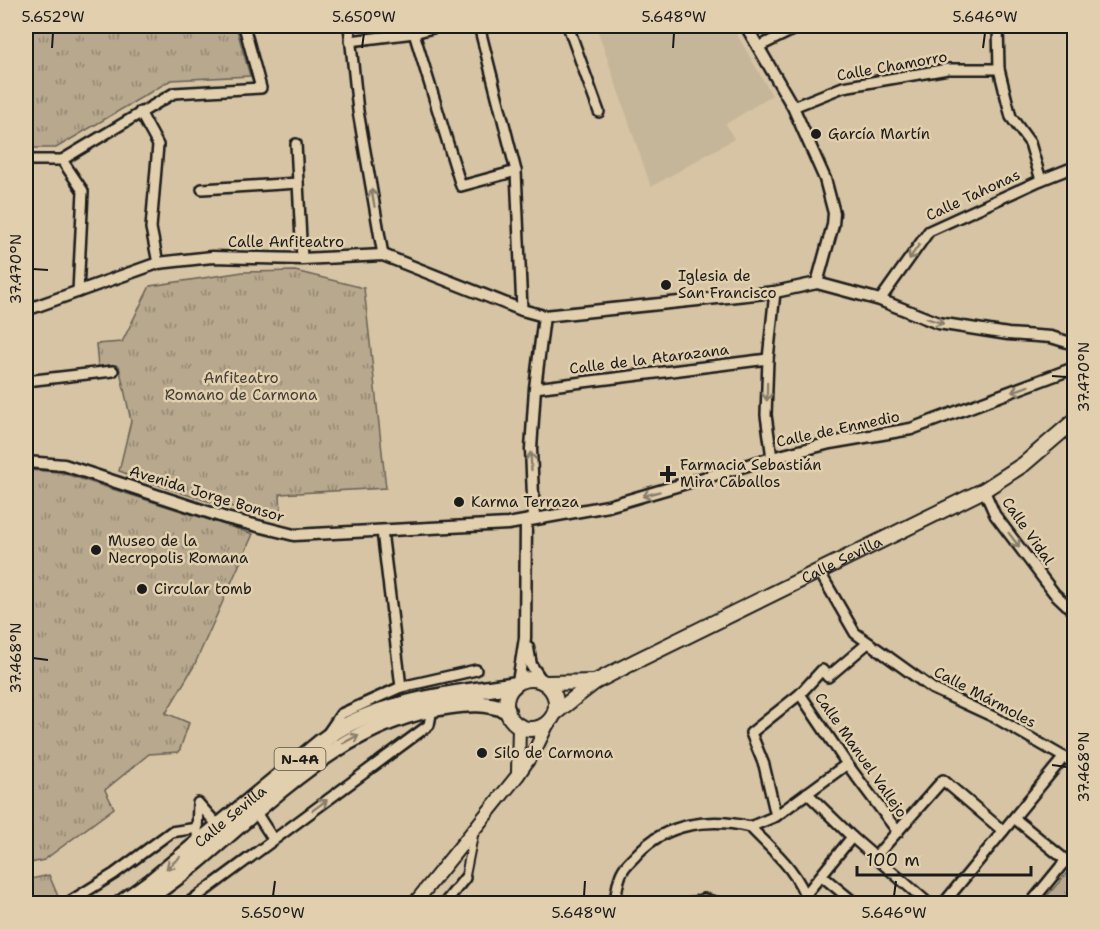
<svg xmlns="http://www.w3.org/2000/svg" width="1100" height="929" font-family="'Shantell Sans',sans-serif">
  <defs>
    <pattern id="grass-tufts" width="24" height="20" patternUnits="userSpaceOnUse" patternTransform="scale(1.5)"><rect width="24" height="20" fill="#b7a88e"/><path d="M3 7l-1-3M5 7V3M7 7l1-3M15 17l-1-3M17 17v-4M19 17l1-3" fill="none" stroke="#948873"/></pattern>
  </defs>
  <rect width="100%" height="100%" fill="#d6c4a4"/>
  <filter id="ink" filterUnits="userSpaceOnUse"><feTurbulence type="fractalNoise" baseFrequency=".0167" numOctaves="2"/><feDisplacementMap in="SourceGraphic" scale="12" xChannelSelector="R" yChannelSelector="G"/><feConvolveMatrix kernelMatrix="1 2 1 2 8 2 1 2 1" color-interpolation-filters="sRGB"/></filter>
  <g filter="url(#ink)">
    <path fill="#c6b699" d="M596,26h136l40,69 -46,29 8,15 -83,48z"/>
    <g fill="url(#grass-tufts)" stroke="#6a6255" stroke-width="1.5">
      <path d="M49,26h187l14,50 -79,4 -115,68h-30v-117z"/>
      <path d="M295,271l69,17 22,200 -106,6 1,19c-57,-2 -109,-23 -162,-42l12,-50 -12,-55 -21,1 -2,-23 26,-2 28,-56 93,-14z"/>
      <path d="M26,470l33,2 194,62 -59,132 -28,47 23,10 -10,29 -30,2 -44,36 9,18 -70,52 -18,4z"/>
      <path d="M1066,874l8,7v22h-33z"/>
      <path d="M49,875l11,26 -5,2h-29v-23z"/>
    </g>
    <g fill="none" stroke-linecap="round" stroke-linejoin="round">
      <g stroke="#1c1c1c" stroke-width="11">
        <path id="pedestrian" d="M465,878l9,-45"/>
      </g>
      <g stroke="#1c1c1c" stroke-width="14">
        <g id="minor">
          <path d="M349,26l9,85 25,144"/>
          <path d="M479,26l37,145 6,139"/>
          <path d="M568,26l31,86"/>
          <path d="M998,26l1,43 12,48 19,26 11,37"/>
          <path d="M414,33l47,153 55,-15"/>
          <path d="M350,41l64,-8 26,-7"/>
          <path d="M758,47l43,-21"/>
          <path d="M793,107l50,-20 105,-18h51"/>
          <path d="M140,112l18,33 -7,83 7,35"/>
          <path d="M296,144l6,115"/>
          <path d="M26,160h36l112,-67 87,-5 -17,-62"/>
          <path d="M62,160l21,31 -5,101"/>
          <path d="M202,189l96,-6"/>
          <path d="M880,300l49,-69 112,-51 33,-13"/>
          <path d="M26,381l87,-10"/>
          <path d="M535,388l233,-29"/>
          <path d="M772,458l-6,-43 2,-56 7,-67"/>
          <path d="M984,490l11,25 59,78 20,19"/>
          <path d="M819,571l36,62 78,56 63,29 78,45"/>
          <path d="M401,687l75,-17"/>
          <path d="M800,694l47,70 51,68"/>
          <path d="M328,733l13,-19 60,-27 -19,-156"/>
          <path d="M807,793l45,44 77,67"/>
          <path d="M255,811l18,28"/>
          <path d="M776,816l-12,-51 -13,-32 49,-39 22,-24 6,7 40,-34"/>
          <path d="M1014,818l60,49"/>
          <path d="M750,827l26,-11 71,-52"/>
          <path d="M750,827c23,24 49,44 58,77"/>
          <path d="M197,834l1,-31 16,18 8,2"/>
          <path d="M875,857l68,-77 60,51"/>
          <path d="M822,876l34,28"/>
          <path d="M806,894l46,-57"/>
          <path d="M66,904l48,-30 57,-42 26,-4"/>
          <path d="M187,904l242,-179 3,-16"/>
          <path d="M444,904l21,-26"/>
          <path d="M614,904c3,-10 3,-23 8,-32 3,-7 10,-12 15,-18 29,-31 73,-37 113,-27"/>
          <path d="M688,904l16,-5 19,5"/>
          <path d="M943,904l121,-147"/>
          <path d="M1030,904l36,-44"/>
        </g>
      </g>
      <g stroke="#1c1c1c" stroke-width="15">
        <g id="tertiary">
          <path d="M746,26l47,81 32,72 9,34 -1,12 -16,58"/>
          <path d="M26,310l132,-47 54,-6 90,2 81,-4 139,55 22,6 231,-24 42,-9 63,17 58,23 70,11 43,3 23,7"/>
          <path d="M26,462l38,3 162,53 68,17 214,-11 100,-18 164,-48 58,-15 81,-14 163,-61"/>
          <path d="M534,519l-3,-70 4,-61 9,-72"/>
          <path d="M528,648l3,17 10,15"/>
          <path d="M518,682l7,-44 1,-117"/>
        </g>
      </g>
      <g stroke="#1c1c1c" stroke-width="16">
        <g id="secondary">
          <path d="M518,773l1,-47"/>
          <path d="M414,904l104,-129 18,-27 12,-25"/>
        </g>
      </g>
      <g stroke="#1c1c1c" stroke-width="18">
        <g id="primary">
          <circle cx="531" cy="704" r="25"/>
          <path d="M546,683l49,-1"/>
          <path id="s1" d="M555,713l40,-31 41,-21 348,-171 40,-26 50,-43"/>
        </g>
      </g>
      <g stroke="#1c1c1c" stroke-width="20">
        <g id="trunk">
          <path id="s2" d="M120,904l32,-23 158,-130c8,-7 17,-14 26,-20 50,-30 121,-38 178,-46"/>
          <path d="M140,904c19,-14 38,-27 55,-41 77,-64 150,-143 253,-157 22,-3 38,-4 59,4"/>
        </g>
      </g>
      <use href="#pedestrian" stroke="#e2cfad" stroke-width="7"/>
      <use href="#minor" stroke="#e2cfad" stroke-width="9"/>
      <use href="#tertiary" stroke="#e2cfad" stroke-width="10"/>
      <use href="#secondary" stroke="#e2cfad" stroke-width="12"/>
      <use href="#primary" stroke="#e2cfad" stroke-width="14"/>
      <use href="#trunk" stroke="#e2cfad" stroke-width="15"/>
    </g>
    <defs><path id="oneway-shaft" d="M-6 0H5M1.5-3L5.5 0L1.5 3" fill="none" stroke-width="1.6" stroke-linecap="round" stroke-linejoin="round" transform="scale(1.5)"/></defs>
    <g stroke="#897e6c">
      <use href="#oneway-shaft" transform="translate(373 198) rotate(-100)"/>
      <use href="#oneway-shaft" transform="translate(914 252) rotate(125)"/>
      <use href="#oneway-shaft" transform="translate(935 321) rotate(18)"/>
      <use href="#oneway-shaft" transform="translate(1020 389) rotate(160)"/>
      <use href="#oneway-shaft" transform="translate(767 392) rotate(91)"/>
      <use href="#oneway-shaft" transform="translate(531 461) rotate(-93)"/>
      <use href="#oneway-shaft" transform="translate(651 494) rotate(163)"/>
      <use href="#oneway-shaft" transform="translate(1014 540) rotate(53)"/>
      <use href="#oneway-shaft" transform="translate(351 739) rotate(-28)"/>
      <use href="#oneway-shaft" transform="translate(320 805) rotate(-36)"/>
      <use href="#oneway-shaft" transform="translate(173 863) rotate(139)"/>
    </g>
  </g>
  <path fill="none" stroke="#1c1c1c" stroke-width="2" d="M52,48l1,-15M362,48l2,-15M673,48l1,-15M983,48l2,-15M33,269l15,1M1052,376l15,1M33,658l15,2M1052,765l15,2M273,896l2,-15M584,896l1,-15M894,896l2,-15"/>
  <g fill="#1c1c1c" stroke="#e2cfad" stroke-width="2">
    <circle cx="816" cy="134" r="6"/>
    <circle cx="666" cy="285" r="6"/>
    <path d="M665 465h6v6h6v6h-6v6h-6v-6h-6v-6h6z"/>
    <circle cx="459" cy="502" r="6"/>
    <circle cx="96" cy="550" r="6"/>
    <circle cx="142" cy="589" r="6"/>
    <circle cx="482" cy="753" r="6"/>
  </g>
  <g text-anchor="middle" stroke-width="5" stroke-linejoin="round" paint-order="stroke">
    <rect fill="#e2cfad" stroke="#575248" stroke-width="1.5" x="274.5" y="748" width="51" height="22" rx="4.5"/>
    <g font-size="14" font-weight="bold" fill="#1c1c1c">
      <text x="300" y="764">N-4A</text>
    </g>
    <g font-size="15" fill="#1c1c1c" stroke="#e2cfad">
      <text transform="translate(892 66) rotate(-10)" y="5">Calle Chamorro</text>
      <text transform="translate(973 195) rotate(-25)" y="5">Calle Tahonas</text>
      <text x="286" y="247">Calle Anfiteatro</text>
      <text transform="translate(649 359) rotate(-7)" y="5">Calle de la Atarazana</text>
      <text transform="translate(838 429) rotate(-12)" y="5">Calle de Enmedio</text>
      <text transform="translate(207 494) rotate(17)" y="5">Avenida Jorge Bonsor</text>
      <text transform="translate(1028 531) rotate(55)" y="5">Calle Vidal</text>
      <text dy="5" stroke="none"><textPath href="#s1" startOffset="326">Calle Sevilla</textPath></text>
      <text transform="translate(985 697) rotate(28)" y="5">Calle Mármoles</text>
      <text transform="translate(861 755) rotate(55)" y="5">Calle Manuel Vallejo</text>
      <text dy="5" stroke="none"><textPath href="#s2" startOffset="141">Calle Sevilla</textPath></text>
    </g>
    <g font-size="15" fill="#1c1c1c" stroke="#e2cfad" text-anchor="start">
      <text x="828" y="139">García Martín</text>
      <text x="678" y="281">Iglesia de<tspan x="678" dy="17">San Francisco</tspan></text>
      <text x="680" y="470">Farmacia Sebastián<tspan x="680" dy="17">Mira Caballos</tspan></text>
      <text x="471" y="507">Karma Terraza</text>
      <text x="108" y="546">Museo de la<tspan x="108" dy="17">Necropolis Romana</tspan></text>
      <text x="154" y="594">Circular tomb</text>
      <text x="494" y="758">Silo de Carmona</text>
    </g>
    <g font-size="15" fill="#433f38" stroke="#e2cfad">
      <text x="241" y="383">Anfiteatro<tspan x="241" dy="17">Romano de Carmona</tspan></text>
    </g>
  </g>
  <rect width="1100" height="929" fill="none" stroke="#e2cfad" stroke-width="66"/>
  <path d="M857 866v9h174v-9" fill="none" stroke="#1c1c1c" stroke-width="3"/>
  <text x="866" y="866" font-size="18" fill="#1c1c1c" stroke="#e2cfad" stroke-width="4.5" paint-order="stroke">100 m</text>
  <rect x="33" y="33" width="1034" height="863" fill="none" stroke="#1c1c1c" stroke-width="2"/>
  <g font-size="15" text-anchor="middle" fill="#1c1c1c">
    <text x="53" y="22">5.652°W</text>
    <text x="364" y="22">5.650°W</text>
    <text x="674" y="22">5.648°W</text>
    <text x="985" y="22">5.646°W</text>
    <text transform="translate(16 269) rotate(-90)" y="5">37.470°N</text>
    <text transform="translate(1084 377) rotate(-90)" y="5">37.470°N</text>
    <text transform="translate(16 658) rotate(-90)" y="5">37.468°N</text>
    <text transform="translate(1084 767) rotate(-90)" y="5">37.468°N</text>
    <text x="273" y="918">5.650°W</text>
    <text x="584" y="918">5.648°W</text>
    <text x="894" y="918">5.646°W</text>
  </g>
</svg>
